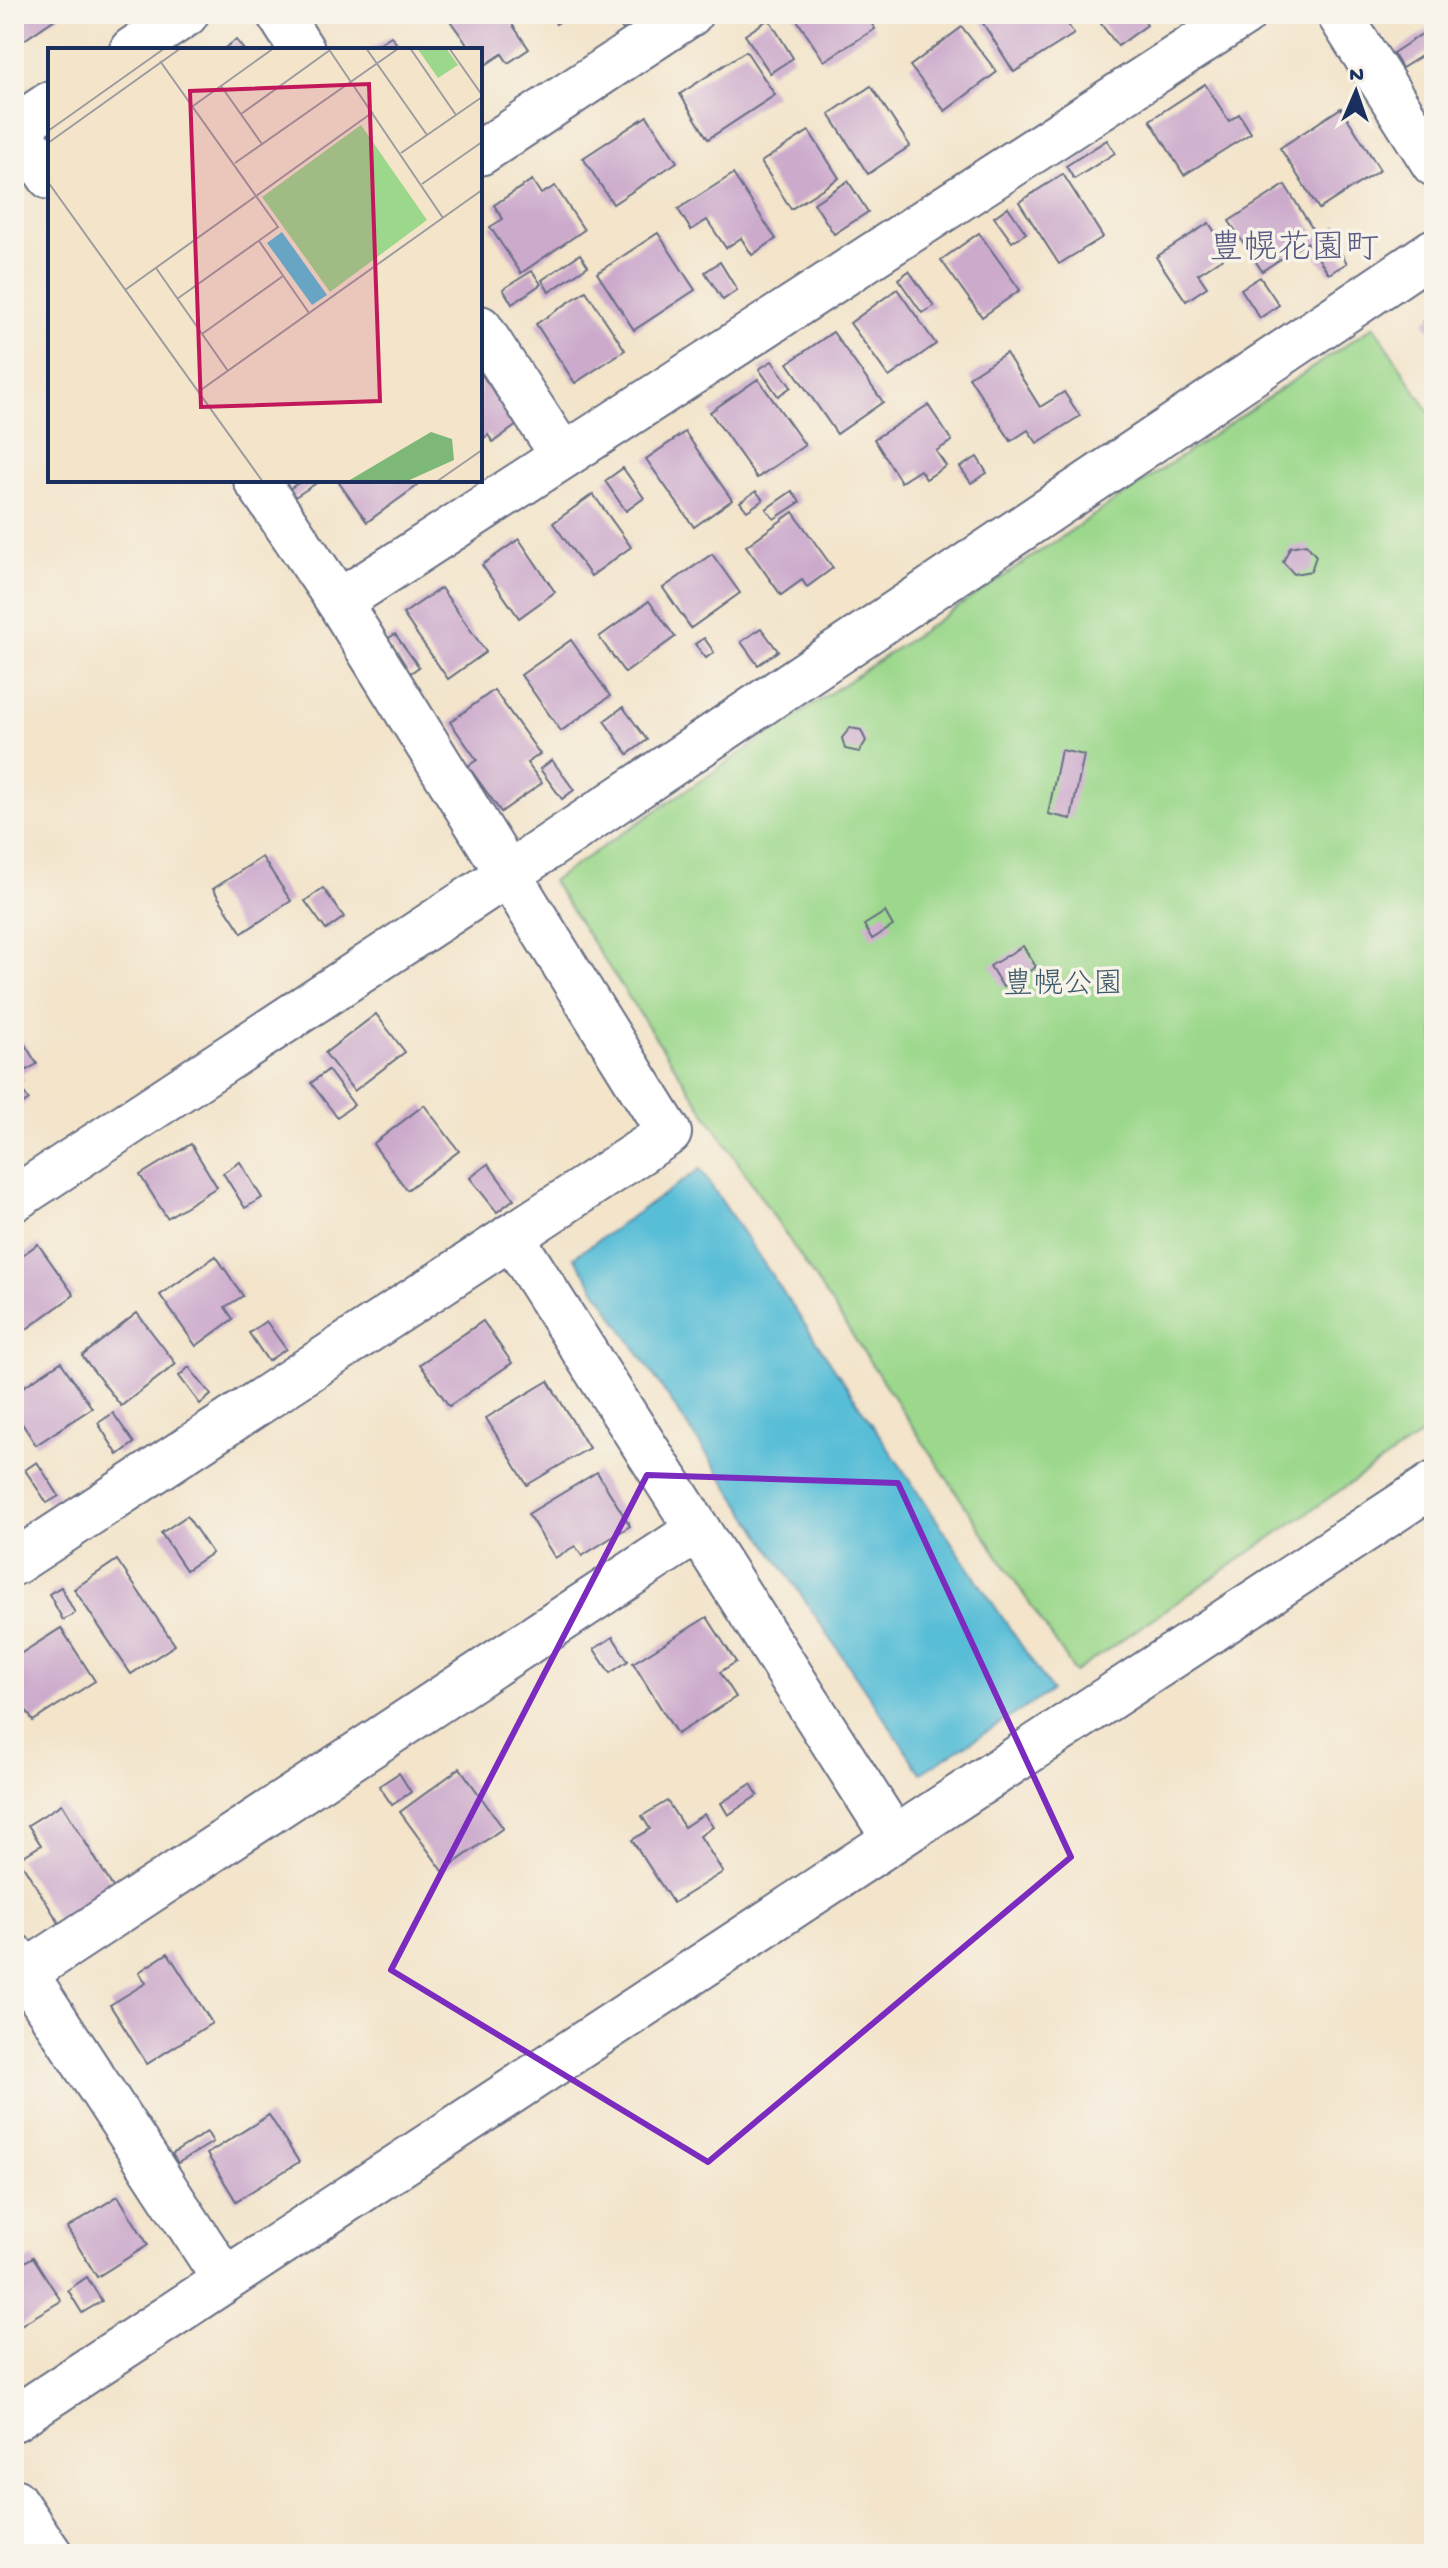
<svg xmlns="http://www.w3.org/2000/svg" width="1448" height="2568" font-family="'Gochi Hand','Klee One',sans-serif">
  <rect width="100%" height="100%" fill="#f7f3e8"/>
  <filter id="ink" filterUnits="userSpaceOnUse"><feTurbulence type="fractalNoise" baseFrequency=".0125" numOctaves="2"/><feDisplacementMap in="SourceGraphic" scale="16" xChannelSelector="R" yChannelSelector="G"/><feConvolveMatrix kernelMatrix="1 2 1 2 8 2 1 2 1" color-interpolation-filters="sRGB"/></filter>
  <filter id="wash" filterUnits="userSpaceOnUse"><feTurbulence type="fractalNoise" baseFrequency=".006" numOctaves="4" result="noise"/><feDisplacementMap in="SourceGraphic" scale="32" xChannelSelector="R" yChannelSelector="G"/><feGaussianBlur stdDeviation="1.8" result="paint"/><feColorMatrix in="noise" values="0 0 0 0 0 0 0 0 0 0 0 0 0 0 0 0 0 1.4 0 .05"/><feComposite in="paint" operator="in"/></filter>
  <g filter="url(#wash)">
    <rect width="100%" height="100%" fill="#f3e4ca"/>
    <path fill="#9cd88c" stroke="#5c8475" stroke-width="2" d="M1374,326l60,93v1007l-359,246 -523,-791z"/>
    <path fill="#59bed7" stroke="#3a769a" stroke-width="2" d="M700,1169l352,522 -131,82 -347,-516z"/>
    <g id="blocks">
      <g fill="#cac">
        <path d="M14,14h48l-48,33z"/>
        <path d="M463,14h42l24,35 -21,14 -6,-9 -20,13 -2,-3v-14h-9l-20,-28z"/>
        <path d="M550,14h21l-15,10z"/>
        <path d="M612,14h29l2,3 -20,13z"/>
        <path d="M793,14h73l9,15 -51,32z"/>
        <path d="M977,14h84l13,20 -60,38z"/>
        <path d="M1114,14h25l8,11 -29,21 -17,-22z"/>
        <path d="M769,19l24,39 -23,15 -25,-38z"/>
        <path d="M1434,26v22l-32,20 -9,-15z"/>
        <path d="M962,27l35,45 -52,39 -35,-45z"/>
        <path d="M391,36l10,14h-32z"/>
        <path d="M236,40l8,10h-22z"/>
        <path d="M746,51l29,44 -67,44 -28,-45z"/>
        <path d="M1205,84l24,37 10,-7 12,19 -67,42 -34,-55z"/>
        <path d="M871,86l39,60 -42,28 -39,-60z"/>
        <path d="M1341,108l39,62 -61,39 -39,-61z"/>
        <path d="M647,116l30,46 -64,42 -30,-46z"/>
        <path d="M809,131l30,47 -48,31 -30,-47z"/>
        <path d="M1107,140l8,13 -41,26 -8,-13z"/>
        <path d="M733,174l43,65 -24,16 -11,-17 -15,10 -19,-28 -16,10 -13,-21z"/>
        <path d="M1063,174l40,63 -44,27 -40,-62z"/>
        <path d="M532,180l9,14 14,-8 29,44 -63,43 -31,-46 13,-8 -9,-14z"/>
        <path d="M848,181l20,31 -34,22 -20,-31z"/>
        <path d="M1285,185l32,51 9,-6 21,33 -18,11 -22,-32 -45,29 -33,-50z"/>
        <path d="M1008,207l18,26 -14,9 -18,-25z"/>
        <path d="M1209,223l20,31 -31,20 9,13 -21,14 -30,-44z"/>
        <path d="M658,233l37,57 -61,40 -37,-57z"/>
        <path d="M979,233l41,57 -38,27 -41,-57z"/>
        <path d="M580,254l8,12 -39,26 -7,-12z"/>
        <path d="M720,262l17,28 -14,10 -18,-28z"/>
        <path d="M532,271l9,13 -29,20 -9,-15z"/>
        <path d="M909,271l25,35 -12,7 -24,-34z"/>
        <path d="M1260,277l19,28 -19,13 -19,-29z"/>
        <path d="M897,289l39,55 -47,33 -39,-54z"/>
        <path d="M586,291l39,59 -50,33 -39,-59z"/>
        <path d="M1434,315v22l-10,-16z"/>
        <path d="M833,332l50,70 -46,32 -49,-71z"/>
        <path d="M1006,353l34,54 24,-15 16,24 -43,27 -9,-13 -17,11 -42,-64z"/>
        <path d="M772,361l19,26 -13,9 -19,-27z"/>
        <path d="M480,372l37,53 -24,17 -5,-7 -8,6z"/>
        <path d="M758,379l47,66 -48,33 -47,-66z"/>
        <path d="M928,405l24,36 -16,10 10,15 -20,13 -6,-9 -19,12 -27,-43z"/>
        <path d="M685,432l47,68 -38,27 -48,-68z"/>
        <path d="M977,457l10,16 -16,10 -11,-16z"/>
        <path d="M623,468l21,30 -18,13 -21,-30z"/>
        <path d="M303,480h18l-29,19 -6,-8z"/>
        <path d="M337,480h76l4,6 -50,36z"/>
        <path d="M756,491l7,9 -16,11 -7,-9z"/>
        <path d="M792,491l8,11 -26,17 -8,-10z"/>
        <path d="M593,494l38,53 -40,29 -38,-53z"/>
        <path d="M793,512l40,56 -26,19 -5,-7 -21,15 -35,-49z"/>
        <path d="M519,539l36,53 -36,26 -37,-53z"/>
        <path d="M1306,544l10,12 -5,15 -17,3 -11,-12 7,-15z"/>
        <path d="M712,554l28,39 -49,35 -28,-40z"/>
        <path d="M441,588l45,64 -38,27 -45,-65z"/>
        <path d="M649,601l26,36 -50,36 -26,-36z"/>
        <path d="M761,628l17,23 -20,14 -17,-23z"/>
        <path d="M395,634l24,33 -10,7 -23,-34z"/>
        <path d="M704,638l10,14 -8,6 -11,-14z"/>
        <path d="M571,640l39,56 -49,35 -40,-56z"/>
        <path d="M494,690l46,64 -13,9 15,20 -41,29 -33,-46 9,-6 -27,-38z"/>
        <path d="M623,707l24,33 -19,14 -24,-33z"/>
        <path d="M850,728l11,2 5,11 -7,11 -14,-3 -3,-11z"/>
        <path d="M1061,750l23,5 -13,64 -23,-5z"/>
        <path d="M552,760l22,30 -12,9 -22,-30z"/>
        <path d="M262,857l29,44 -49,32 -29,-44z"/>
        <path d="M323,888l21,29 -18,13 -21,-29z"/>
        <path d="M885,912l8,14 -21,13 -8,-14z"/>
        <path d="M1023,946l13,21 -33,20 -13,-21z"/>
        <path d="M376,1014l29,38 -51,39 -29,-38z"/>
        <path d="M14,1027l23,37 -17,10 4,6 -6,4 11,16 -15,10z"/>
        <path d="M328,1070l26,35 -17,12 -26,-34z"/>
        <path d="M424,1105l35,46 -52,39 -34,-46z"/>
        <path d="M191,1144l26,43 -50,31 -27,-43z"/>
        <path d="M240,1162l22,36 -17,10 -22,-35z"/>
        <path d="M488,1164l26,35 -17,13 -27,-34z"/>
        <path d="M38,1244l36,51 -53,38 -7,-10v-62z"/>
        <path d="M216,1256l27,40 -18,11 8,12 -37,27 -36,-51z"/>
        <path d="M137,1313l39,51 -55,42 -39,-50z"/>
        <path d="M266,1321l20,28 -18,12 -19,-28z"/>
        <path d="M483,1321l29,42 -63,43 -29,-42z"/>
        <path d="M61,1362l31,46 -56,37 -22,-34v-18z"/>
        <path d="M189,1367l22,28 -11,9 -21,-28z"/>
        <path d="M548,1381l41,67 -62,37 -41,-67z"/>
        <path d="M113,1413l21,30 -16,12 -20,-32z"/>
        <path d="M37,1462l22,34 -12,7 -22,-33z"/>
        <path d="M597,1472l33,54 -48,30 -7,-10 -20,12 -27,-44z"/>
        <path d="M187,1516l25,37 -26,17 -25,-37z"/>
        <path d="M117,1560l58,85 -44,29 -57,-85z"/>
        <path d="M61,1587l14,26 -12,7 -14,-26z"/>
        <path d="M707,1617l29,45 -16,10 16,25 -59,37 -44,-71z"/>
        <path d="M61,1628l34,53 -62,40 -19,-30v-33z"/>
        <path d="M613,1637l15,24 -18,12 -16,-24z"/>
        <path d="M460,1768l43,60 -60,43 -43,-59z"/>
        <path d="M399,1773l12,19 -19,13 -13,-19z"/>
        <path d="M751,1784l7,11 -30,20 -7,-12z"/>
        <path d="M667,1801l17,26 20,-13 9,13 -13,9 23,36 -50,31 -41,-63 18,-11 -8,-13z"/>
        <path d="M62,1804l52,85 -55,34 -40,-64 22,-14 -13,-20z"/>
        <path d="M168,1953l44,70 -65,41 -37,-59 36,-22 -7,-11z"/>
        <path d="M269,2115l30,47 -63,39 -29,-47z"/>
        <path d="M207,2132l6,10 -35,21 -6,-9z"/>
        <path d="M118,2196l30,49 -51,32 -30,-49z"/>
        <path d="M33,2257l28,44 -47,28v-60z"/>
        <path d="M87,2277l15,24 -20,12 -14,-23z"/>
      </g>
    </g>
  </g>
  <g filter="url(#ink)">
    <use href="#blocks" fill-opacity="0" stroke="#676e84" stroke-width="2"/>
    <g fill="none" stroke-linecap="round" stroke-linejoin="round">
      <g stroke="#676e84" stroke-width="48">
        <g id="street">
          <path d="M279,14l23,36"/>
          <path d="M1339,14l95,150"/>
          <path d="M132,50l54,-36"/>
          <path d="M14,124l36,53"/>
          <path d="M16,127l34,-23"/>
          <path d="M480,153l210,-139"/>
          <path d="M480,328l83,128"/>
          <path d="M339,602l905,-588"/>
          <path d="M14,1199l494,-325 926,-623"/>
          <path d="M511,1236l383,602"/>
          <path d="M14,1563l655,-430 -330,-531 -83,-122"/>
          <path d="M14,1956l211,324"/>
          <path d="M25,1973l673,-443"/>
          <path d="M14,2419l1420,-935"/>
          <path d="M14,2501l36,53"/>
        </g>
      </g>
      <use href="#street" stroke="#fff" stroke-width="44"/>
    </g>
  </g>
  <path fill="none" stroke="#7b2cbf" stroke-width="6" stroke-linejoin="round" d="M647,1475l251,8 173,374 -363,305 -317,-192z"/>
  <g text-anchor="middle" stroke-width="7" stroke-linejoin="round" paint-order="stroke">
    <g font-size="30" fill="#3b596a" stroke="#f7f3e8">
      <text x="1063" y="992">豊幌公園</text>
    </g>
    <g font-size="34" fill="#595a84" stroke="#f7f3e8">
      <text x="1294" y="257">豊幌花園町</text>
    </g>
  </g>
  <g transform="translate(48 48)">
    <rect width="434" height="434" fill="#f3e4ca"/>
    <path d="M369,0h29l12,17 -20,13zM313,77l66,95 -97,72 -68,-95z" fill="#9cd88c"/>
    <path d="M383,384l21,7 2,21 -49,22 -57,-1z" fill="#7db878"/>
    <path d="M234,184l45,63 -15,10 -45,-62z" fill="#59bed7"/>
    <path fill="none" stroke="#9d9c9f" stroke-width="2" d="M280,0l115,170M318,0l61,87M362,0l46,67M401,0l33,47M112,13l118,166 -101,72M173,38l41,58M145,58l81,-58M193,66l89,-64M0,83l117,-83M0,95l133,-95M353,105l81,-56M187,115l164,-115M0,134l215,300M374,136l60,-42M211,193l50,72M108,220l72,103M77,242l248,-178M154,286l81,-58M150,344l284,-202M388,434l46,-32"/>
    <path fill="#c2185b" fill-opacity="0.15" stroke="#c2185b" stroke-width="4" d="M321,36l11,317 -179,6 -11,-316z"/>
    <rect width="434" height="434" fill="none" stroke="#1b2f5e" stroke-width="4"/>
  </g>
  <rect width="1448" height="2568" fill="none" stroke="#f7f3e8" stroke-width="48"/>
  <g transform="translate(1356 92) rotate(2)" stroke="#f7f3e8" stroke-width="6" paint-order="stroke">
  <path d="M0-6L14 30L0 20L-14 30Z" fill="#1b2f5e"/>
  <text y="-12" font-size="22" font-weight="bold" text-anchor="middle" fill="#1b2f5e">N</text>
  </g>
</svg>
